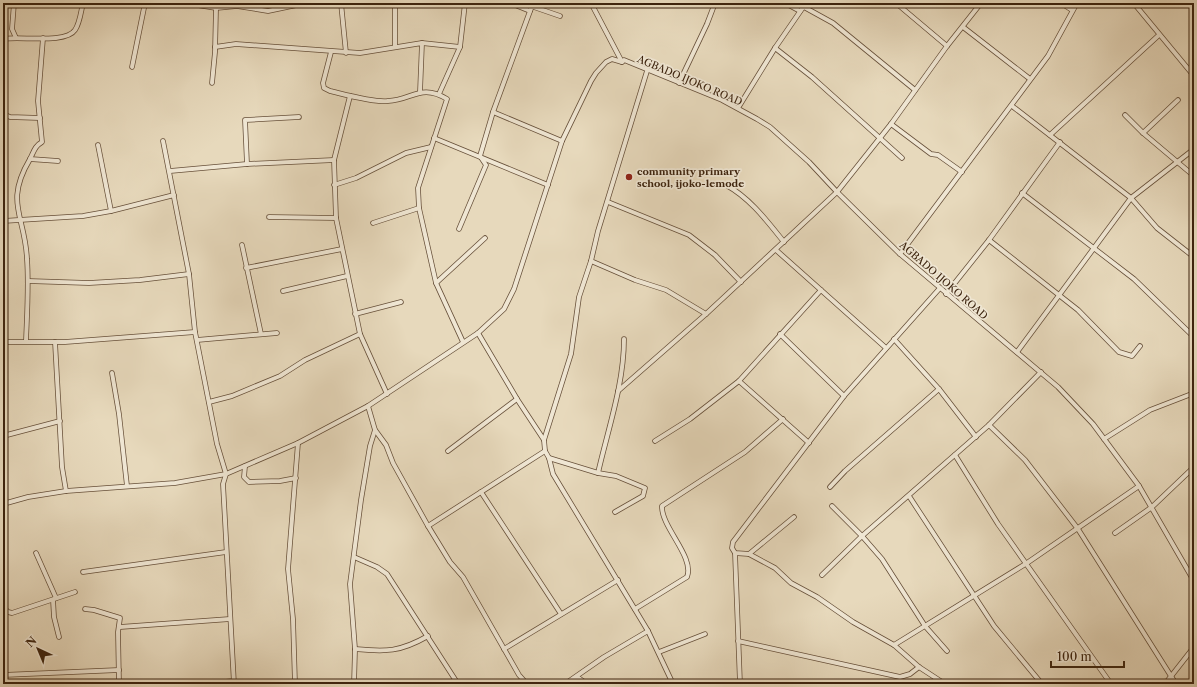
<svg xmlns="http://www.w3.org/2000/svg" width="1197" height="687" font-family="'Libre Caslon Text',serif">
  <rect width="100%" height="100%" fill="#e7d9bc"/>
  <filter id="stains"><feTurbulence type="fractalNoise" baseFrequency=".005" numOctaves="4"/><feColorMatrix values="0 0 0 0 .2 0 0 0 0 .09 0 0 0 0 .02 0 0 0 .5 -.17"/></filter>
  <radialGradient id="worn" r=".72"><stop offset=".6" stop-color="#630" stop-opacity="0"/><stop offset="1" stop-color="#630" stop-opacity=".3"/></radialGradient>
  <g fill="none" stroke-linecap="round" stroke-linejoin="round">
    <g stroke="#67503a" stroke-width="5.5">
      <g id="street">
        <path d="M14,3l-2,26 4,9"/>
        <path d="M185,3l31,5 21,-2 31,5 38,-8"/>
        <path d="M341,3l5,50"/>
        <path d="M510,3l20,8"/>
        <path d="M591,3l31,59"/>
        <path d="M785,3l15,8"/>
        <path d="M896,3l51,43"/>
        <path d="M1061,3l11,7"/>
        <path d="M531,6l29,10"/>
        <path d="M804,7l29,16 82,67"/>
        <path d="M1137,7l57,69"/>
        <path d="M963,27l67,52"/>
        <path d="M3,39c17,-3 63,5 72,-9 5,-7 6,-19 8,-27"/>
        <path d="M422,43l38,4"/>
        <path d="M395,46v-43"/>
        <path d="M215,47l21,-3 124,9 62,-10 -2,49"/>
        <path d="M775,48l37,29 90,81"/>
        <path d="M331,52l-8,31 1,5 6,3c13,3 45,12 58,10 24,-1 33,-18 59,-2l-29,89 1,20 17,75 27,59"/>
        <path d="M132,67l13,-64"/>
        <path d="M212,83l3,-31 1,-44 -4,-5"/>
        <path d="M679,83l28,-59 8,-21"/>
        <path d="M439,94l21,-47 5,-44"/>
        <path d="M350,96l-16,64 2,58 24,116 27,60"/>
        <path d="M1012,106l119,92 26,30 37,29"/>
        <path d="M738,108l37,-60 31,-45"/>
        <path d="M493,112l69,29"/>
        <path d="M3,114l7,3 30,1"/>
        <path d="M1125,115l18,18 51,43"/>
        <path d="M891,124l40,30 7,1 24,17"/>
        <path d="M1143,133l35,-33"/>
        <path d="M1050,135l109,-100"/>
        <path d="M434,138l114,47"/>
        <path d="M163,141l26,133 6,58 22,112 9,30 -3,10 11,200"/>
        <path d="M98,145l13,66"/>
        <path d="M30,159l28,2"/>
        <path d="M247,164l-2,-44 54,-3"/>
        <path d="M170,171l77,-7 87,-4"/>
        <path d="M334,185l22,-7 50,-25 25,-6"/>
        <path d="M726,185c24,13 41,36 58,57"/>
        <path d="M1022,193l112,86 60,58"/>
        <path d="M608,202l81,33 26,20 26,27"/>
        <path d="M269,217l67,1"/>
        <path d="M3,221l80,-5 28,-5 63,-16"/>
        <path d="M373,223l46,-15"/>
        <path d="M459,229l27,-64 -6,-9 13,-44 40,-109"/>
        <path d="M989,240l89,70 41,42 13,4 8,-10"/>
        <path d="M242,245l19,89"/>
        <path d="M776,250l110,98"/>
        <path d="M900,254l148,-198 29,-53"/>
        <path d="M591,261l44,19 31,10 40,24"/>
        <path d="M246,268l96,-19"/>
        <path d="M28,281l61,2 51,-3 49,-6"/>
        <path d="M436,283l49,-45"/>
        <path d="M940,288l-96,108 -111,146 -1,6 3,5 14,1 26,14 16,15 26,14 36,25 41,23 25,22 26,17"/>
        <path d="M283,291l64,-15"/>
        <path d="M946,294l43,-54 71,-98"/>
        <path d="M355,314l46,-12"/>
        <path d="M478,333l39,66 27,41 1,11 4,7 4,16 95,157 25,53"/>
        <path d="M780,334l64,62"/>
        <path d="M894,339l45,50 37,48"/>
        <path d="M197,340l80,-7"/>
        <path d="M26,341c1,-27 3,-55 1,-82 -2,-44 -23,-56 3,-100 4,-8 5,-13 12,-17l-4,-41 5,-63"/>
        <path d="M3,342h62l130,-10"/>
        <path d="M55,342l7,125 4,24"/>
        <path d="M1017,352l114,-154 63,-49"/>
        <path d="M112,373l7,41 8,72"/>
        <path d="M739,381l70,62"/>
        <path d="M618,391l88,-77 131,-122 54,-68 56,-78 34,-43"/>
        <path d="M209,402l23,-6 48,-20 25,-16 55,-26"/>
        <path d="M368,406l7,24 11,15 7,18 35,63 22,36 13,15 56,98 8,9"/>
        <path d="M989,425l36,35 53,69 98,155"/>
        <path d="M3,436l57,-15"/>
        <path d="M1104,439l46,-29 44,-17"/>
        <path d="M544,440l27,-86 8,-57 12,-36 7,-30 49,-160"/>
        <path d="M655,441l35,-22 49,-38 82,-91"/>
        <path d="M448,451l69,-52"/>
        <path d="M955,455l43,69 113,160"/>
        <path d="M549,458l49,15 18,3 29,12 -2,8 -28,16"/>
        <path d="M245,466l-1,11 5,5 31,-1 16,-3"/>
        <path d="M598,473c10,-44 26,-89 26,-134"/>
        <path d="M830,487l15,-16 94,-82"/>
        <path d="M481,492l80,122"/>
        <path d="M909,496l85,130 48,58"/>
        <path d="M3,504l25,-7 38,-6 109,-8 51,-9 72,-31 70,-37 110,-73 26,-24 10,-20 48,-148 29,-60 5,-8 10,-11 6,-3 10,3 2,-2 98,40 35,19 13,8 39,35 28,30 63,62 158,133 35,37 46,62 55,95"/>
        <path d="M832,506l30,30 20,23 43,67 22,25"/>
        <path d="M428,526l117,-75"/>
        <path d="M1115,533l37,-26 42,-40"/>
        <path d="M36,553l20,45"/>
        <path d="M735,553l5,131"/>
        <path d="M749,554l45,-37"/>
        <path d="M354,557l23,10 10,7 71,110"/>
        <path d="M83,572l143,-20"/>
        <path d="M822,575l40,-39 127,-111 52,-53"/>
        <path d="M53,600l1,17 5,20"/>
        <path d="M3,607l5,5 4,1 63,-21"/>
        <path d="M85,609l9,1 26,8 -2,14 1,52"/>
        <path d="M635,609l52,-32c8,-20 -26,-50 -25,-71l83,-54 38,-33"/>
        <path d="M120,627l110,-8"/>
        <path d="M738,641l162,36 10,-3 9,-7"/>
        <path d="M894,645l133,-82 112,-77"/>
        <path d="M355,649c31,3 45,3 73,-13"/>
        <path d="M504,649l114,-69"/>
        <path d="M659,652l46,-18"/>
        <path d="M3,675l116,-5"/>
        <path d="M577,677l10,7"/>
        <path d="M203,684l31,-3"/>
        <path d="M295,684l-2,-65 -5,-50 10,-126"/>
        <path d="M354,684l1,-35 -5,-65 11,-84 9,-54 5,-16"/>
        <path d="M565,684l39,-27 44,-26"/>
        <path d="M1165,684l29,-37"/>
      </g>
    </g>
    <use href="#street" stroke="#efe6d3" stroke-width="4"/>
  </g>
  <circle fill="#8f2418" stroke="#efe6d3" stroke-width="1.5" cx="629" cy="177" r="4"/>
  <g text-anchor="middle" stroke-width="3.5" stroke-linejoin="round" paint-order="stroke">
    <g font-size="10" fill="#3c230e" stroke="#efe6d3">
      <text transform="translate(690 80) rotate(23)" y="4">AGBADO IJOKO ROAD</text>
      <text transform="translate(944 280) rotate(41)" y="4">AGBADO IJOKO ROAD</text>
    </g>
    <g font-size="10" font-weight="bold" fill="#3c230e" stroke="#efe6d3" text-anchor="start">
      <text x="637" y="175">community primary<tspan x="637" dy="12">school, ijoko-lemode</tspan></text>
    </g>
  </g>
  <rect width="1197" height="687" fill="none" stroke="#e7d9bc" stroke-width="16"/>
  <rect x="4" y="4" width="1189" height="679" fill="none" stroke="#3c230e" stroke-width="2"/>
  <rect x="8" y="8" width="1181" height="671" fill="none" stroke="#3c230e"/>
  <g transform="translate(38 649) rotate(316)" stroke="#efe6d3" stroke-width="3" paint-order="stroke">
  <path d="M0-3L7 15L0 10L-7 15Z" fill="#3c230e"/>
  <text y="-6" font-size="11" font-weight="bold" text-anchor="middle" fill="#3c230e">N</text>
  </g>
  <path d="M1051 661v6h73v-6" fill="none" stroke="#3c230e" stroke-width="2"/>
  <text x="1057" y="661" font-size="12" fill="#3c230e" stroke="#efe6d3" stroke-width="3" paint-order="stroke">100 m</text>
  <rect width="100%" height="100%" filter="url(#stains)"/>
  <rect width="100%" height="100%" fill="url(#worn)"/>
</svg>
